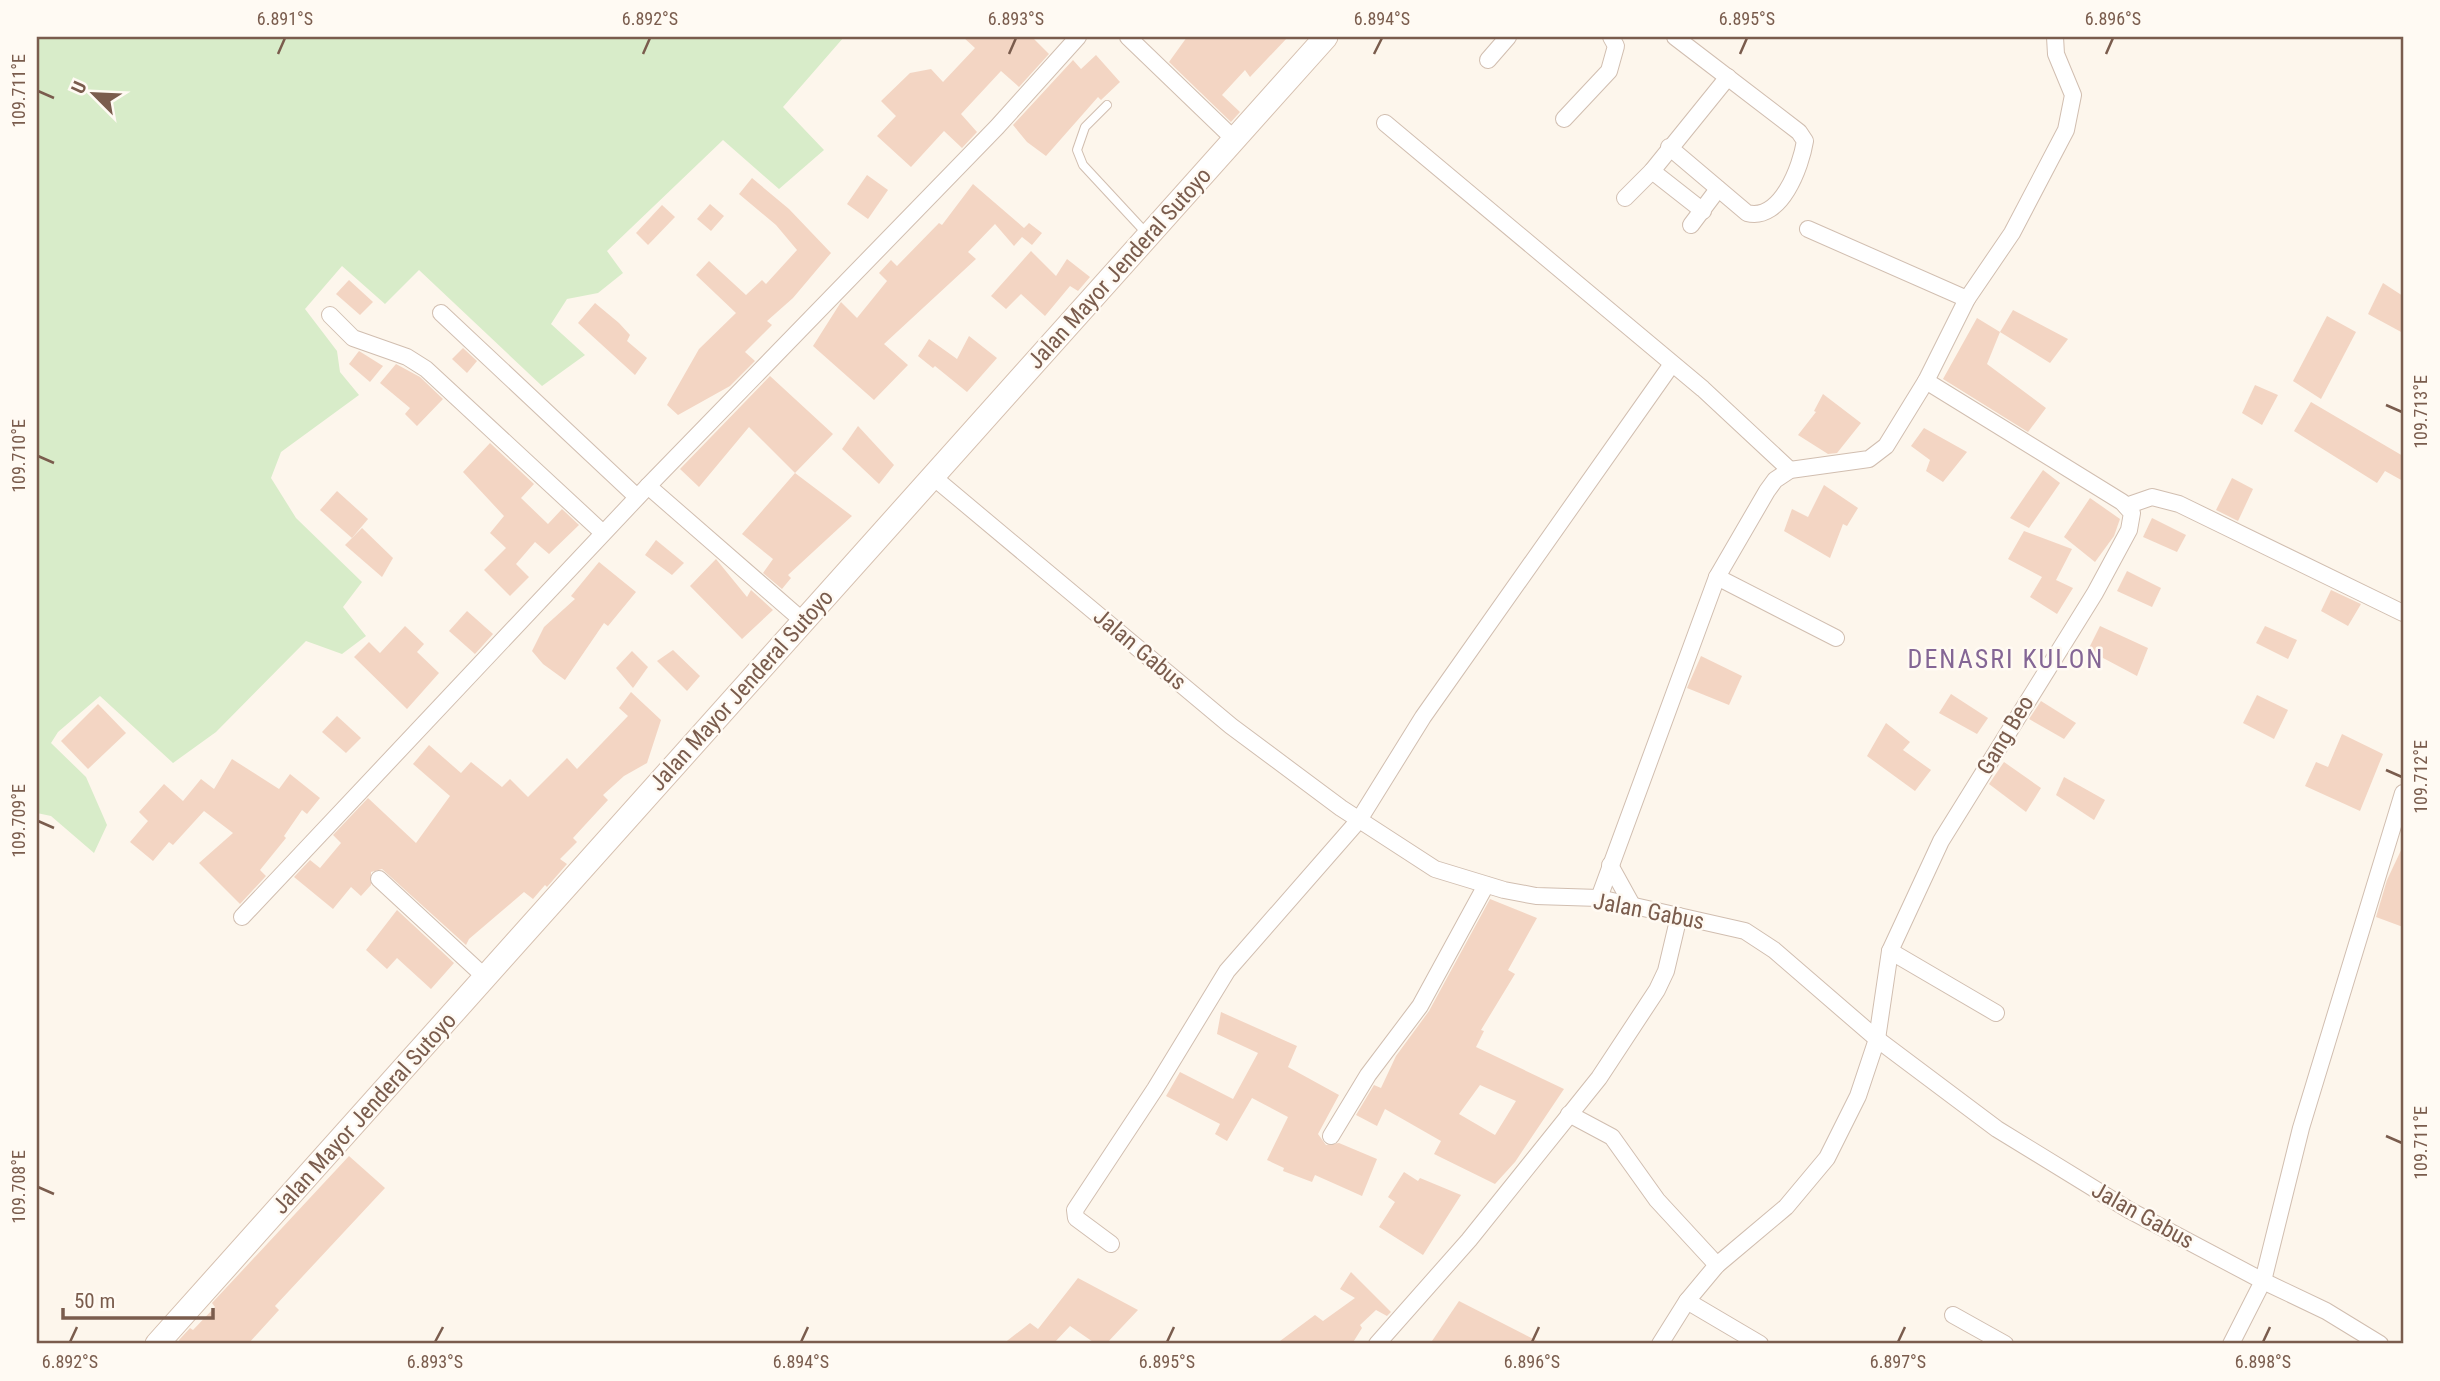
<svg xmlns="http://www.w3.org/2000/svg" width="2440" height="1381" font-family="'Roboto Condensed',sans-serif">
  <rect width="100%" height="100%" fill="#fdf6ec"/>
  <path fill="#d8ecc9" d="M37,37h807l-61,70 41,43 -45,39 -56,-49 -116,111 16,22 -25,20 -31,6 -16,25 34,31 -43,31 -123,-116 -34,34 -43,-38 -37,43 32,42 3,21 19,23 -78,57 -10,26 25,40 66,64 -19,25 23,29 -24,18 -36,-13 -90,91 -43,31 -73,-67 -42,36 -7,11 35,34 21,48 -13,28 -43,-37 -14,-3z"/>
  <g fill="#f3d5c3" fill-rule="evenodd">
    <path d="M963,37h69l17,17 -30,33 -18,-16 -40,43 16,18 -15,16 -18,-17 -33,36 -34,-31 19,-20 -15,-15 29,-28 21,-4 12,13 32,-34z"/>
    <path d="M1187,37h101l-38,40 -5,-7 -23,25 18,17 -9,10 -62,-60z"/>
    <path d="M1096,55l24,27 -19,18 -3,-3 -52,59 -19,-14 -14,-17 60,-65 8,9z"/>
    <path d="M867,175l21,15 -20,29 -21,-15z"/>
    <path d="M752,178l37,31 42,44 -38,45 -26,23 5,4 -27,27 10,9 -25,25 -52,29 -11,-10 32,-56 37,-36 -40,-38 13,-14 37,34 16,-15 4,4 31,-34 -21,-25 -37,-31z"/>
    <path d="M973,184l51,44 5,-5 13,10 -10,12 -10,-8 -8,9 -19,-22 -27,28 8,7 -92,85 24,21 -34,35 -61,-54 28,-44 16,16 30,-37 -8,-8 12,-13 6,6 42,-43 3,2z"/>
    <path d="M710,204l14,12 -13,15 -14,-12z"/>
    <path d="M662,205l13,12 -27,28 -12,-12z"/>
    <path d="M1031,251l25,25 11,-17 23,18 -12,14 -8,-5 -25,30 -24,-22 -15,15 -15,-13z"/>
    <path d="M349,280l24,22 -13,13 -24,-21z"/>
    <path d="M2383,283l20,13v37l-35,-19z"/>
    <path d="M595,303l24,20 11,12 -3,6 20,17 -12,17 -57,-52z"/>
    <path d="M2013,310l55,29 -18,24 -50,-31z"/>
    <path d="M2327,316l29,16 -35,67 -28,-18z"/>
    <path d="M1977,318l23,14 -13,32 59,44 -18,24 -85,-53z"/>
    <path d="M969,336l28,22 -30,34 -32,-26 -2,2 -15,-12 11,-17 28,20z"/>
    <path d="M463,348l14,13 -10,12 -15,-14z"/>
    <path d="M359,351l24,15 -13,16 -21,-18z"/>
    <path d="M396,364l24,13 23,22 -26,27 -12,-12 5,-6 -30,-25z"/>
    <path d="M770,376l63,58 -38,39 -46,-46 -50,60 -19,-18z"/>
    <path d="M2255,385l23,10 -16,30 -20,-12z"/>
    <path d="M1823,394l38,29 -24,30 -9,1 -30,-19 18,-23 -2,-1z"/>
    <path d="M2311,402l92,54v25l-18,-10 -8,12 -83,-52z"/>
    <path d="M858,426l36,39 -15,19 -37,-35z"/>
    <path d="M1924,428l43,24 -24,30 -17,-11 4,-11 -19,-14z"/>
    <path d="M490,443l44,41 -13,14 27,26 14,-15 17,16 -30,29 -14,-12 -19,22 13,13 -19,19 -26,-26 22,-22 -16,-15 14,-17 -41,-44z"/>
    <path d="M2043,470l17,13 -31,45 -19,-10z"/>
    <path d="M795,473l57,43 -64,59 3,3 -9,11 -19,-16 10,-14 -31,-25z"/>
    <path d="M2232,478l21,11 -15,32 -22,-11z"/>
    <path d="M1824,485l34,23 -11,18 -4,-2 -13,34 -46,-27 8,-22 16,8z"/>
    <path d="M337,491l31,28 -16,19 -32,-28z"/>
    <path d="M2090,498l30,21 -6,17 -19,26 -31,-25z"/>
    <path d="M2152,518l34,17 -9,17 -34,-15z"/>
    <path d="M362,528l31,30 -11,19 -37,-32z"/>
    <path d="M2024,531l48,18 -16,31 17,8 -16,26 -27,-17 12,-20 -34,-18z"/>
    <path d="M656,540l28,23 -12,12 -27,-20z"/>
    <path d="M716,559l31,38 4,-7 22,20 -31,29 -52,-53z"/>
    <path d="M599,562l37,30 -28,34 -4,-3 -39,57 -22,-16 -11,-13 12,-24 31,-28 -4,-3z"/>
    <path d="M2127,571l34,17 -9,19 -35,-16z"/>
    <path d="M2331,590l30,14 -13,22 -27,-15z"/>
    <path d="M467,611l26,23 -18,20 -26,-23z"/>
    <path d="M405,626l19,18 -7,8 22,21 -32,36 -53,-52 15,-15 11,11z"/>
    <path d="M2100,626l48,22 -11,28 -49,-26z"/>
    <path d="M2265,626l32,14 -9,19 -32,-16z"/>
    <path d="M673,650l27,26 -13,15 -30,-30z"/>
    <path d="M632,651l16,16 -15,21 -17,-20z"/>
    <path d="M1701,656l41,20 -13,29 -42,-17z"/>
    <path d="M631,692l30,28 -14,43 -23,13 -21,19 5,5 -35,38 4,4 -17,17 7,5 -20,23 -2,-2 -12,14 -9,-7 -55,47 -3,6 -84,-76 -11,3v13l-10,11 -10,-9 -18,22 -39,-32 16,-17 10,8 21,-25 -8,-8 35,-37 48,45 34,-47 -37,-32 16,-19 32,28 10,-11 31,25 8,-8 18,18 39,-39 10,11 51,-53 -9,-8z"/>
    <path d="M1951,694l37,24 -11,16 -38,-21z"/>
    <path d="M2257,695l31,15 -14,29 -31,-16z"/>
    <path d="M2041,701l35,22 -12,16 -35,-20z"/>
    <path d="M98,704l28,29 -38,36 -27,-28z"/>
    <path d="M337,716l24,22 -15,15 -24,-21z"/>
    <path d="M1886,723l24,19 -7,8 28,20 -16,21 -48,-35z"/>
    <path d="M2342,734l41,20 -23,57 -55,-25 11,-24 12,5z"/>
    <path d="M232,759l47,30 11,-15 30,24 -13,16 -5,-4 -18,26 2,2 -26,32 6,6 -26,28 -41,-41 34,-30 -29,-22 -31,34 -4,-3 -16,19 -23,-19 18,-21 -9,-9 25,-28 19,17 18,-22 13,10z"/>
    <path d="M2004,762l37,26 -15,24 -37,-28z"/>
    <path d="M2064,777l41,23 -11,20 -38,-25z"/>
    <path d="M2403,846v81l-27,-10 11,-37z"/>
    <path d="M1490,899l47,19 -29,52 7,4 -34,56 3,1 -8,16 88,42 -49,73 -20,22 -61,-30 7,-13 -56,-32 -8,17 -21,-11 18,-30 7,3 15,-32 33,-45zM1480,1085l36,16 -21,34 -36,-21z"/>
    <path d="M397,910l57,53 -23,26 -34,-31 -10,11 -21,-19z"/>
    <path d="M1221,1012l76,34 -9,21 51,28 -21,39 8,11 13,-2 38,16 -15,37 -47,-21 -3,7 -29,-11 1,-3 -17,-8 21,-43 -36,-19 -25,43 -12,-7 5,-10 -54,-28 14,-24 53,27 25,-46 -41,-19z"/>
    <path d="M349,1156l36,32 -110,118 4,4 -31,34h-68l-1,-4 11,-12 3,2 22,-23 -3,-4z"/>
    <path d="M1404,1172l14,9 2,-3 41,17 -38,60 -44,-28 16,-25 -7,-5z"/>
    <path d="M1351,1272l40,40 -4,4 -11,-6 -16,15 2,3 -10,16h-76l39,-29 8,6 32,-23 -15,-9z"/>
    <path d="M1078,1278l60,32 -32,34h-10l-26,-18 -16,17 2,1h-53l27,-21 8,6z"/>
    <path d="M1459,1301l84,43h-113z"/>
  </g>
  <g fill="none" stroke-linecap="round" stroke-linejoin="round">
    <g stroke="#d1beb0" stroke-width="10">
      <path id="service" d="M1107,105l-22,22 -8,23 6,15 64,69"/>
    </g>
    <g stroke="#d1beb0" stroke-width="18">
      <g id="minor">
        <path d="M1128,37l107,103"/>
        <path d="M1488,60l20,-23"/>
        <path d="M1564,119l45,-48 7,-25 -5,-9"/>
        <path d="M1385,123l318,266 87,81"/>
        <path d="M1669,147l78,66c34,9 54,-47 58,-72l-6,-9 -124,-95"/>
        <path d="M1652,171l51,40"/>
        <path d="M1625,198l27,-27 76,-94"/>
        <path d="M1691,225l27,-36"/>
        <path d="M1808,229l159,70"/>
        <path d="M441,313l196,184"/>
        <path d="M330,315l23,23 54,19 19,12 177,164"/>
        <path d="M932,476l299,250 110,82 94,61 69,21 32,6 63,2 146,33 29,19 103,89 120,90 132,81 134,71 63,30 54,33"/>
        <path d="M648,486l155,135"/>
        <path d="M2126,506l26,-9 27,7 224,109"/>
        <path d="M1717,577l119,61"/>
        <path d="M1610,865l21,38"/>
        <path d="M379,879l106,98"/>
        <path d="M1599,898l118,-321 50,-86 8,-11 15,-10 79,-11 17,-13 40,-65 41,-82 45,-66 54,-103 7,-35 -17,-41 -1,-17"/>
        <path d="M242,917l406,-431 349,-359 81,-90"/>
        <path d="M1890,951l106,62"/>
        <path d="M1569,1114l43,23 45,63 60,65"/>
        <path d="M1331,1136l37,-61 52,-69 66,-121"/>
        <path d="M1111,1244l-35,-26 -1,-8 80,-121 72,-118 132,-151 64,-103 249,-353"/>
        <path d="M1687,1301l73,43"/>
        <path d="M1953,1315l52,29"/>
        <path d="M1377,1344l92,-104 130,-162 58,-88 9,-19 13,-55"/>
        <path d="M1660,1344l27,-43 30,-36 69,-58 41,-49 31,-62 19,-57 13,-88 51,-110 154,-248 34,-63 3,-17 -10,-11 -196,-121"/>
        <path d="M2231,1344l32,-63 38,-153 102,-335"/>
      </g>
    </g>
    <g stroke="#d6c0b0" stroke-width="25">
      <path id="secondary" d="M157,1344l1169,-1307"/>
    </g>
    <use href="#service" stroke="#fff" stroke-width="8"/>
    <use href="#minor" stroke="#fff" stroke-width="16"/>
    <use href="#secondary" stroke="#fff" stroke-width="23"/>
  </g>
  <path fill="none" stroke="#7a5c4d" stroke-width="2.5" d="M278,54l7,-16M643,54l7,-16M1009,54l7,-16M1374,54l8,-16M1740,54l7,-16M2106,54l7,-16M38,91l16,7M2386,405l16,7M38,456l16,7M2386,770l16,7M38,821l16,7M2386,1136l16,7M38,1187l16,7M70,1342l7,-15M435,1342l8,-15M801,1342l7,-15M1167,1342l7,-15M1532,1342l7,-15M1898,1342l7,-15M2263,1342l7,-15"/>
  <g text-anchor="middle" stroke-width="5" stroke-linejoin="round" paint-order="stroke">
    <g font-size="23" fill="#7a5c4d" stroke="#fffaf3">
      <text transform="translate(1119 268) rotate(-48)" y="8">Jalan Mayor Jenderal Sutoyo</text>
      <text transform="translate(1140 649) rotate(40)" y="8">Jalan Gabus</text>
      <text transform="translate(741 690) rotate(-48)" y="8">Jalan Mayor Jenderal Sutoyo</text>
      <text transform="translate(2005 735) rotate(-59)" y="8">Gang Beo</text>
      <text transform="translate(1649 911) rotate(11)" y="8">Jalan Gabus</text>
      <text transform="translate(364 1113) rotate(-48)" y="8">Jalan Mayor Jenderal Sutoyo</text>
      <text transform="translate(2143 1215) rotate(29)" y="8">Jalan Gabus</text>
    </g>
    <g font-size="26" letter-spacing="2" fill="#846695" stroke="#fffaf3">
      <text x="2006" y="668">DENASRI KULON</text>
    </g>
  </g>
  <rect width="2440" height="1381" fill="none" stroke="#fffaf3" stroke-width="77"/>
  <g transform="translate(94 94) rotate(294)" stroke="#fffaf3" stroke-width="5" paint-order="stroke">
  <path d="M0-5L12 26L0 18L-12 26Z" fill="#7a5c4d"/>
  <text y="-10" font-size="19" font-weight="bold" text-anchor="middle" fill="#7a5c4d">U</text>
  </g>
  <path d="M63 1308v10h150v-10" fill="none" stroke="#7a5c4d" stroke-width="3.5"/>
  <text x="74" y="1308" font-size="21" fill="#7a5c4d" stroke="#fffaf3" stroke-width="5" paint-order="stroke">50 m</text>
  <rect x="38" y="38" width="2364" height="1304" fill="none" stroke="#7a5c4d" stroke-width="2.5"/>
  <g font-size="18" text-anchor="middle" fill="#7a5c4d">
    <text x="285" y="25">6.891°S</text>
    <text x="650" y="25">6.892°S</text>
    <text x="1016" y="25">6.893°S</text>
    <text x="1382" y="25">6.894°S</text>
    <text x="1747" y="25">6.895°S</text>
    <text x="2113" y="25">6.896°S</text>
    <text transform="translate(19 91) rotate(-90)" y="6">109.711°E</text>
    <text transform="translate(2421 412) rotate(-90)" y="6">109.713°E</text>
    <text transform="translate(19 456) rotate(-90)" y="6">109.710°E</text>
    <text transform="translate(2421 777) rotate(-90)" y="6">109.712°E</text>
    <text transform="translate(19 821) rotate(-90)" y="6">109.709°E</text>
    <text transform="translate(2421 1143) rotate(-90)" y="6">109.711°E</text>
    <text transform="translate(19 1187) rotate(-90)" y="6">109.708°E</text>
    <text x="70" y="1368">6.892°S</text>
    <text x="435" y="1368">6.893°S</text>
    <text x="801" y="1368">6.894°S</text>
    <text x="1167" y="1368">6.895°S</text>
    <text x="1532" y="1368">6.896°S</text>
    <text x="1898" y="1368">6.897°S</text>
    <text x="2263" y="1368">6.898°S</text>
  </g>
</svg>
